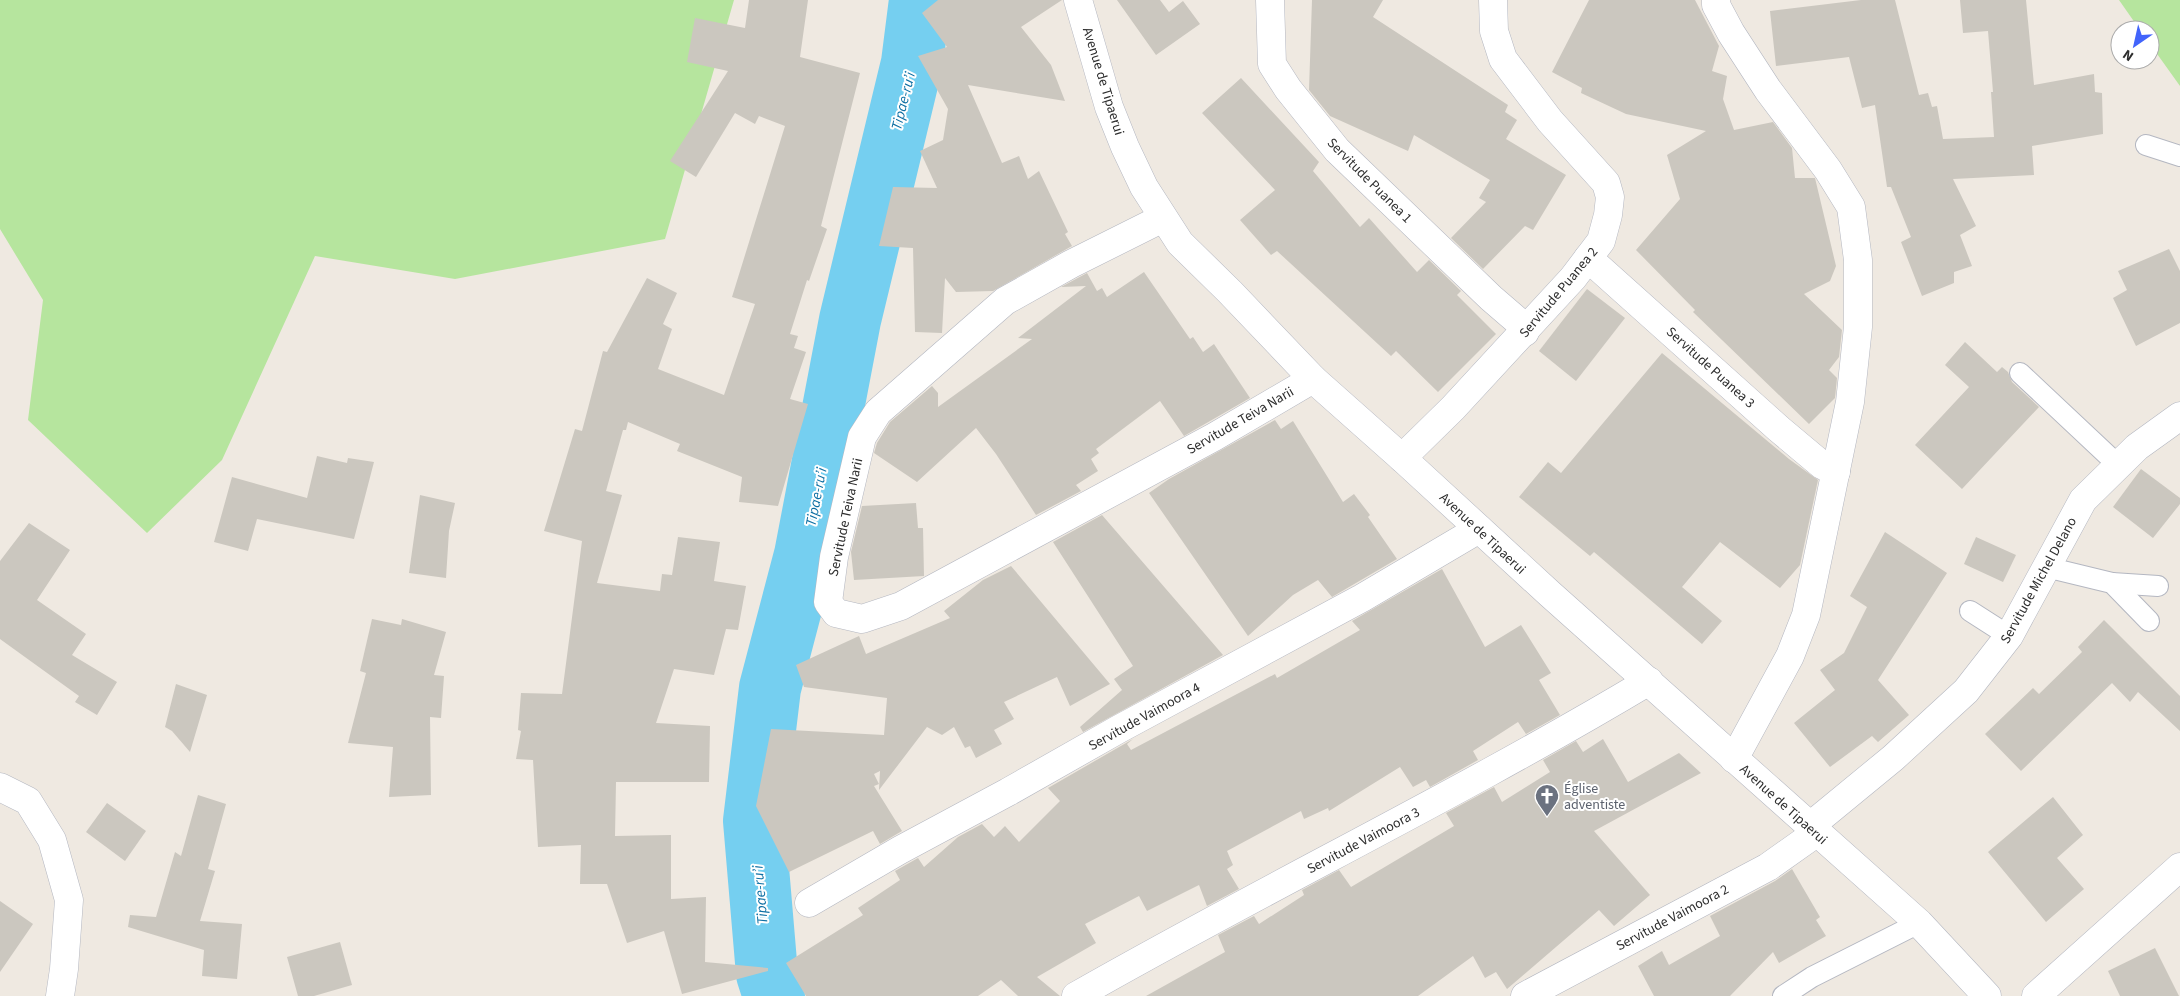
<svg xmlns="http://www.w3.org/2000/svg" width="2180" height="996" font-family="'Source Sans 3',sans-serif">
  <rect width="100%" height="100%" fill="#efe9e1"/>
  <g fill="#b6e59e">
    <path d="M0,0h734l-69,239 -210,40 -140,-23 -93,204 -75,73 -119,-113 15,-120 -43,-71z"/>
    <path d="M2119,0h61v86l-30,-42v-14h-10z"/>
  </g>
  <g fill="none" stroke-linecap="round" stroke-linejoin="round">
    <path stroke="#75cff0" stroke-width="62" d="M774,996l-7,-22 -13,-153 16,-133 35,-133 45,-235 62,-257 8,-63"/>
  </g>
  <g fill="#cbc7bf">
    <path d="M749,0h59l-8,57 60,16 -39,153 6,3 -18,52 -2,-1 -17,54 8,2 -4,12 12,4 -16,47 18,5 -30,102 -39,-4 3,-25 -65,-26 3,-7 -52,-22 -2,8h-3l-17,61 16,4 -25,88 63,8 2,-17 10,1 6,-38 42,5 -6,39 32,5 -8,44 -12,-1 -12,46 -40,-6 -18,54 54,3 -1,56h-93l-1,54 56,-1v64l35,-2 -1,65 63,6v3l-86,23 -18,-63 -37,12 -20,-59h-27l1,-39 -43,2 -5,-87 -17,-1 5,-28 -3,-1 3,-37 41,1 20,-153 -38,-10 31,-102 7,2 21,-80 4,1 40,-74 30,15 -14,31 9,5 -14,40 66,26 31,-91 -23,-7 53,-171 -26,-10 -4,8 -20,-11 -39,64 -26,-16 58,-90 -41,-9 8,-44 50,10z"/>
    <path d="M938,0h124l-41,27 30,38 14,36 -97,-16 34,78 17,-7 9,23 11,-8 29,61 -3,2 7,12 -79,45 -37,1 -11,-14 -3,55 -27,-1 -2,-84 -34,-2 14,-59 44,1 -17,-37 23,-11 5,-31 -30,-53 29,-9 -25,-34z"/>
    <path d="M1117,0h43l9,12 14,-11 17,23 -44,31z"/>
    <path d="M1312,0h71l-10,17 135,88 -3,7 12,8 -11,19 60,36 -33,55 -8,-4 -42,43 -32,-31 35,-36 -7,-4 11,-18 -76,-45 -6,16 -78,-35 -21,-26z"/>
    <path d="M1589,0h106l24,46 -7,25 15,5 -4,23 11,31 39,-8 19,26 3,30h20l21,88 -6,15 -26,13 38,36 -3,27 -10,13 8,8 -2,20 -26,26 -116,-112 2,-2 -59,-60 44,-51 -13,-44 39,-24 -80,-17 -45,-21 1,-5 -30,-16z"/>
    <path d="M1861,0h34l24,95 9,-2 4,14 5,-1 6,33 51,-2 -3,-45h2l-5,-61 -25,2 -3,-33h66l8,85 60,-11 1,18 7,1 1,41 -71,12 2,29 -81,4 23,47 -16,9 12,31 -18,6v11l-32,13 -21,-54 10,-5 -20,-50h-4l-12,-82 -13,3 -13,-51 -73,9 -6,-55z"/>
    <path d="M1241,78l78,84 -6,9 47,56 9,-9 48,54 12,-12 32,31 -4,4 39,39 -58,58 -42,-41 -5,5 -114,-105 -6,4 -31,-35 35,-30 -73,-77z"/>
    <path d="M2169,249l11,22v52l-44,23 -23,-48 14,-8 -9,-19z"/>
    <path d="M1144,272l46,67 3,-2 10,15 11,-8 36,54 -66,38 -24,-35 -64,48 3,4 -8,6 7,12 -22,14 5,6 -45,24 -40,-61 -20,-26 -59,54 -43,-29 3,-10 13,-21 42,-36 6,7v14l94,-68 -14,-1 68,-52 -25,1 26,-14 10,18 5,-3 5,9z"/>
    <path d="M1587,289l38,29 -49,63 -37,-30z"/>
    <path d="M1965,342l32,30 5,-5 6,5 4,10 27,25 -77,82 -47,-44 54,-58 -24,-22z"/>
    <path d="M1662,353l127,106 29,21 -18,85 -20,23 -60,-46 -38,45 40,34 -20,23 -108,-92 -4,4 -71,-59 29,-35 13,11z"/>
    <path d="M1275,420l6,9 12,-8 50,81 11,-8 16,21 -2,2 29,42 -65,38 -14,-17 -25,15 -45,41 -99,-143 20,-14z"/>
    <path d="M317,456l30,7 1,-5 26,4 -20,77 -97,-20 -9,32 -34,-9 18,-65 75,21z"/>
    <path d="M2141,469l39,29v6l-27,34 -40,-31z"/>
    <path d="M420,495l35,8 -6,28 -3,47 -37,-5z"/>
    <path d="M916,503l2,25h5l1,48 -70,4 -3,-28 11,-46z"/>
    <path d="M1102,515l121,140 -140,77 -3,-5 42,-37 -8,-11 19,-13 -80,-124z"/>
    <path d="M29,523l41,27 -33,50 49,34 -14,21 45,27 -20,33 -22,-13 4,-6 -79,-57v-78z"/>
    <path d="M1885,532l62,41 -69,107 31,35 -31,27 -6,-6 -42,31 -36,-44 41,-33 -15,-20 24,-17 23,-46 -17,-11z"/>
    <path d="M1976,537l40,18 -13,27 -39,-18z"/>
    <path d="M1011,566l99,118 -40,22 -13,-29 -53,25 10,17 -20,11 8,14 -26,14 -6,-12 -5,2 -11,-21 -12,8 -15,-8 -48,63 1,-19 -6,3 5,10 -5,2 28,45 -22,13 -7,-13 -84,41 -33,-66 15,-77 113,6 3,-37 -83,-11 -8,-22 63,-29 7,18 84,-36 -6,-7 39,-31z"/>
    <path d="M1442,569l43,78 36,-22 30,48 -12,7 21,35 -34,19 -8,-12 -45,29 5,9 -48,27 -4,-7 -13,7 -13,-20 -71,44 -1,-3 -24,11 -3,-8 -74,40 6,14 -6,4 12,20 -32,17 -8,-21 -52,26 -8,-15 -54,28 11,19 -59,34 23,19h-42l-17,-16 -23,16h-172l-20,-33 77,-48 -5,-7 42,-28 -5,-9 23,-13 6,9 34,-30 24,-13 12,13 11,-11 14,16 41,-41 -12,-13 85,-49 -6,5 4,6 144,-76 2,4 83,-48 -8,-9z"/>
    <path d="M372,619l29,6 1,-6 44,13 -12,43 10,1 -3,42 -11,-1 1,78 -42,2 4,-50 -45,-4 18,-70 -6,-2z"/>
    <path d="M2104,620l76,76v35l-42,-39 -8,10 -18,-19 -91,88 -36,-37 48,-46 6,6 43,-42 -4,-5z"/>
    <path d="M176,684l31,11 -17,57 -18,-21 -7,-4z"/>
    <path d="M1603,739l25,43 51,-29 22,20 -107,58 56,64 -36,31 -15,-16 -92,79 -11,-17 -11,6 -12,-22 -55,40h-272l79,-44 -7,-17 36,-19 5,8 45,-29 -2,-5 37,-20 12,17 103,-61 -8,-13 48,-26 8,15 48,-30 -7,-12 33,-19 7,11z"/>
    <path d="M198,795l28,9 -18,65 7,2 -15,50 42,3 -5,55 -35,-3 2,-26 -76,-23 2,-12 26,2 19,-65 6,4z"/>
    <path d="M2053,797l30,38 -26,23 27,31 -38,33 -58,-70z"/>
    <path d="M107,803l39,28 -21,30 -39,-29z"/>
    <path d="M1792,869l28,48 -4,3 10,16 -47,27 -6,-11 -43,44h-76l-16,-30 24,-15 7,14 51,-29 -10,-20 65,-35z"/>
    <path d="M0,901l33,23 -33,48z"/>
    <path d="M340,942l12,43 -38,11h-16l-11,-39z"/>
    <path d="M2155,948l24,48h-59l-12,-25z"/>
  </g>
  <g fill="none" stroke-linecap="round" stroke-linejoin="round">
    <g stroke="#b4b7c1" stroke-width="22">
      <g id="service">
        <path d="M2146,145l34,11"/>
        <path d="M2020,373l98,92"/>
        <path d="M2046,567l66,16 37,38"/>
        <path d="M2112,583l46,3"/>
        <path d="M1970,611l39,25"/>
        <path d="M1783,996l29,-19 107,-54"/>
      </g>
    </g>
    <g stroke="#b4b7c1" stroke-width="29">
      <g id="minor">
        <path d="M1270,0l2,64 16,25 49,61 154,148 29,25 5,9"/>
        <path d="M1716,0v5l15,28 37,57 60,80 23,37 7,53v67l-8,75 -44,213 -16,41 -56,103"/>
        <path d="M1163,218l-92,46 -66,37 -127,111 -16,25 -28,120 -6,45 8,11 26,6 39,-13 313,-169 99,-58"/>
        <path d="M1588,258l191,171 43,36 14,7"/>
        <path d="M1402,458l51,-50 120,-130 28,-37 7,-26 2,-18 -4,-14 -56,-62 -47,-62 -9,-28 -1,-31"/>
        <path d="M0,787l28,14 24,39 17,60 -5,69 -4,27"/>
        <path d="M1809,827l84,-69 73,-67 43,-55 74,-136 54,-53 43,-31"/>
        <path d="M809,903l91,-53 108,-58 111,-63 243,-131 117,-69"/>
        <path d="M1076,996c189,-108 386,-203 573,-315"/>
        <path d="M1525,996l243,-129 48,-34"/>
        <path d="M2036,996l144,-129"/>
      </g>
    </g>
    <g stroke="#b4b7c1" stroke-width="29">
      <path id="secondary" d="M1078,0l31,107 16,40 19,40 36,56 50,49 83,87 89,79 148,136 369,329 68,73"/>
    </g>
    <use href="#service" stroke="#fff" stroke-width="20"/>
    <use href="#minor" stroke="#fff" stroke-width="28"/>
    <use href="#secondary" stroke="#fff" stroke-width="28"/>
  </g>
  <defs>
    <g id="church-pin" transform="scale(1.25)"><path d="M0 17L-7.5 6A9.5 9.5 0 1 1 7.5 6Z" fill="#6b7280" stroke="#fff"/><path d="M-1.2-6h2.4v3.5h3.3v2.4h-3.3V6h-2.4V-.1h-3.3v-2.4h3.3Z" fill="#fff"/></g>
  </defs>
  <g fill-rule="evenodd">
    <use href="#church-pin" x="1547" y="796"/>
  </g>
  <g text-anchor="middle" stroke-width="4" stroke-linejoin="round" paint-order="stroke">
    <g font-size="14" fill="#2e2e2e" stroke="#fff">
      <text transform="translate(1104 81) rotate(73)" y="5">Avenue de Tipaerui</text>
      <text transform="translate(1370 180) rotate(45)" y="5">Servitude Puanea 1</text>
      <text transform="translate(1558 292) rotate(-50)" y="5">Servitude Puanea 2</text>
      <text transform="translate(1711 367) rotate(42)" y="5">Servitude Puanea 3</text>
      <text transform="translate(1240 420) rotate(-30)" y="5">Servitude Teiva Narii</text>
      <text transform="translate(845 517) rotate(-78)" y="5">Servitude Teiva Narii</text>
      <text transform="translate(1483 533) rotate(43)" y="5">Avenue de Tipaerui</text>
      <text transform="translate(2038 580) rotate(-61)" y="5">Servitude Michel Delano</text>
      <text transform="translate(1144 716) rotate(-29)" y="5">Servitude Vaimoora 4</text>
      <text transform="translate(1784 804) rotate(42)" y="5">Avenue de Tipaerui</text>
      <text transform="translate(1363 840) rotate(-28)" y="5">Servitude Vaimoora 3</text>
      <text transform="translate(1672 917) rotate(-28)" y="5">Servitude Vaimoora 2</text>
    </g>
    <g font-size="14" fill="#5b616d" stroke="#fff" text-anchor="start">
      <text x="1564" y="793">Église<tspan x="1564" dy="16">adventiste</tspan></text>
    </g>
    <g font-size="15" font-style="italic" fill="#0d6fa3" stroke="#fff">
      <text transform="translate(903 101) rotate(-76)" y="5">Tipae-ru’i</text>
      <text transform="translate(816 497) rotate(-79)" y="5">Tipae-ru’i</text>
      <text transform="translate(760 895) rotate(-95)" y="5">Tipae-ru’i</text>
    </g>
  </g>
  <g transform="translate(2135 45) rotate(214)"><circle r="24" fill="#ffffff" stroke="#ababab"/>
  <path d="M0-4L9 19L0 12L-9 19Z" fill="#4264fb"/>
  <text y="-8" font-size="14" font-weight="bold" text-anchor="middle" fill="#2e2e2e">N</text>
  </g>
</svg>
